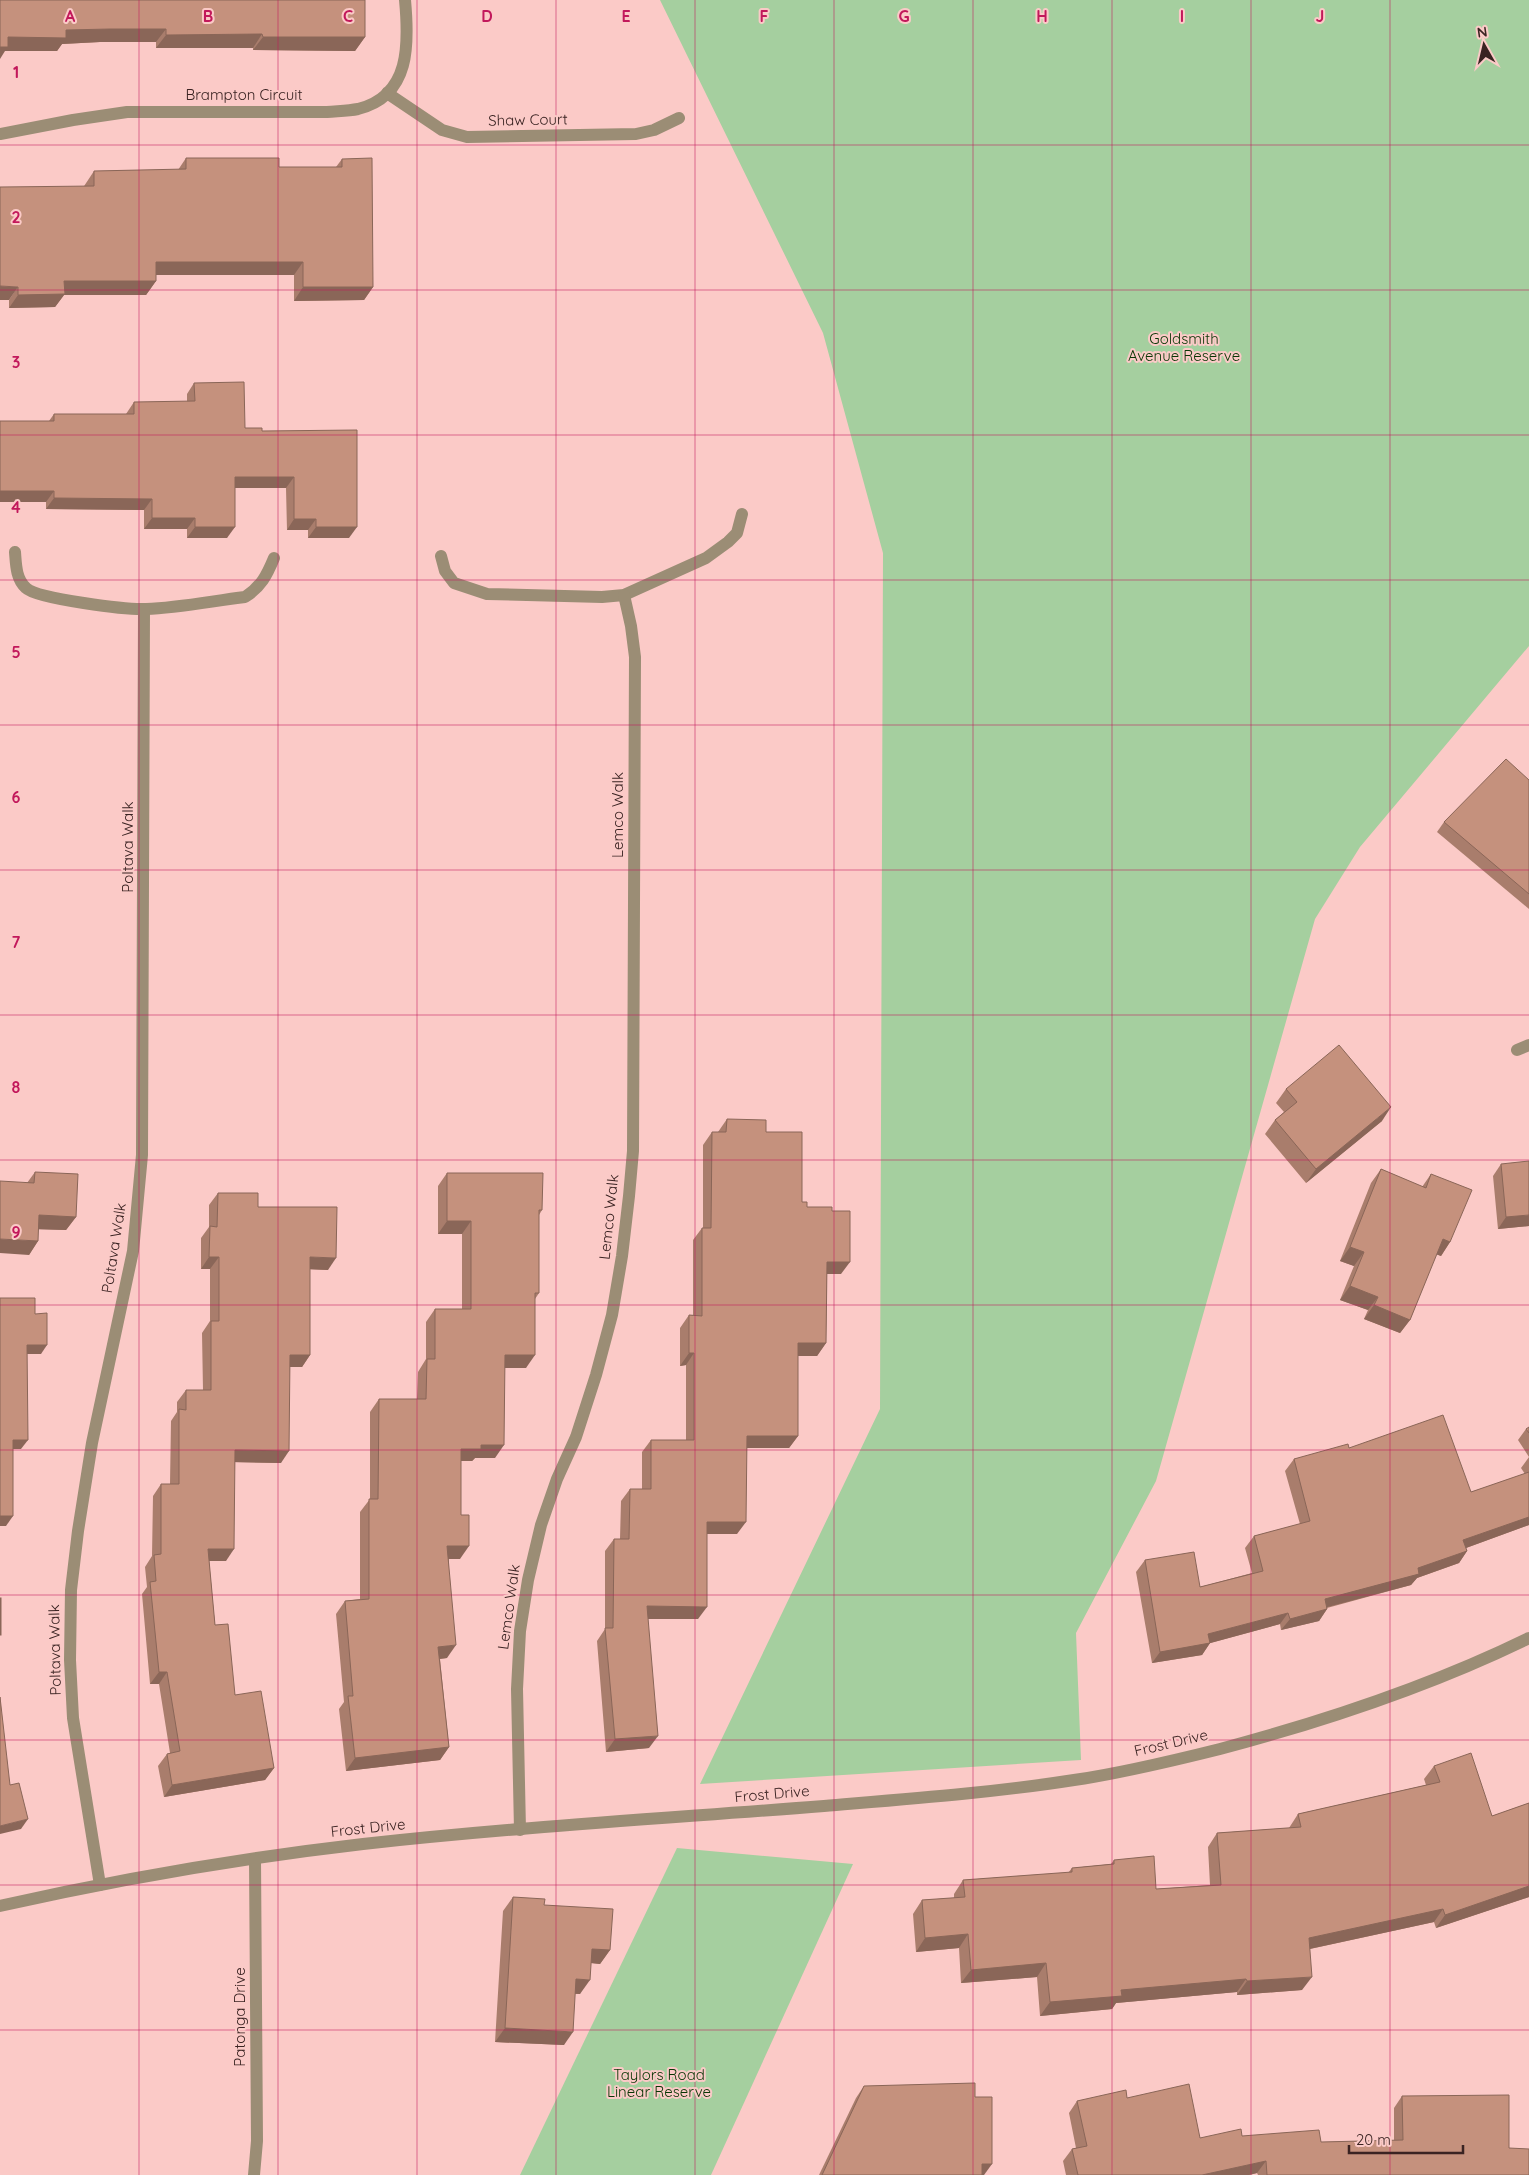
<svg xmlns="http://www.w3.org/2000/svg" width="1529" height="2175" font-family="Quicksand,sans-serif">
  <rect width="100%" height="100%" fill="#fbcac7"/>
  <g fill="#a5cf9f">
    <path d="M660,0h869v646l-169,201 -45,72 -159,562 -80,152 5,127 -381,24 180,-375 3,-856 -60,-220z"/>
    <path d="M677,1848l176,16 -142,311h-191z"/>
  </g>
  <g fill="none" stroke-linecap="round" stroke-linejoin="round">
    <g stroke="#9b8d75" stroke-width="12">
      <path d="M387,93l55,37 25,7 169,-3 18,-4 25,-12"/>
      <path d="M0,134l73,-14 54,-8h200c10,-1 21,-1 31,-3 53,-13 51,-66 47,-109"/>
      <path d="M15,552c1,13 1,27 11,36 11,11 103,22 120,21 33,-1 66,-8 99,-12 16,-10 22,-22 29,-39"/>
      <path d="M441,556l4,15 9,12 33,11 115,3 22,-2 82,-37 22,-16 9,-9 5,-19"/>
      <path d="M1517,1050l12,-5"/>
      <path d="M520,1830l-3,-141 3,-58 8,-51 13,-55 16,-46 19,-42 20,-62 16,-60 10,-59 7,-60 4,-45 2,-494 -4,-31 -7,-31"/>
      <path d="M100,1885l-27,-167 -3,-58 1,-70 7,-59 14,-88 41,-192 9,-96 2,-545"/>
      <path d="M0,1906c119,-27 242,-48 363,-62 153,-17 308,-26 461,-38 84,-7 167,-13 250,-26 49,-7 98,-19 146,-31 105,-28 211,-63 309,-111"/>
      <path d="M254,2175l3,-34 -2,-282"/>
    </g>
  </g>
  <g fill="#a97d6c">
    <path d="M0,0l365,37 -10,14 -102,-1v-2h-97v-6h-56l-38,2 -5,7h-52z"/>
    <path d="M186,158l93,9h57l6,-8 31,128 -9,13 -70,1v-26h-138v6l-10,14h-82l-9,12 -46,1v-8l85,-129 84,-1z"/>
    <path d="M194,383l51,45 17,3 87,107h-41v-8h-21l-1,-42h-51l-8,50h-40v-9h-43v-19l-98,-1v-7h-46v-81h49l5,-7h72l8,-12h53v-8z"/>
    <path d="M1529,780v129l-92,-77 7,-10z"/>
    <path d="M1286,1089l96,32 -76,62 -41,-49 10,-14 9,-8 -8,-9z"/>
    <path d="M727,1119l39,13 36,70 5,5 25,4 9,63h-14l-1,69 -9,13h-19v80l-9,12h-42l-10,86h-30l-9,85h-50l1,129 -43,4 -9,-111 8,-12v-78l9,-12h6l1,-38 9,-12h12v-37l9,-12h35v-75l-6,1v-38l9,-13h4v-75l9,-12h1v-83l9,-13h6z"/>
    <path d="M1501,1164l28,62 -31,3 -5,-53z"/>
    <path d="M1381,1169l41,18 9,-13 19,68 -9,14 -5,-2 -26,66 -10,13 -36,-14 4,-9 -28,-10 14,-34 -14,-5 31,-78z"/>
    <path d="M35,1172l41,45 -10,13 -28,-1v12l-9,14 -2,-72z"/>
    <path d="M447,1173l95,37 -3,5v78l-4,6 -9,69h-22l-9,90h-20l-3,3h-11l-1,98h-11l-2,99 -7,1 9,88 -9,13 -94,11 -7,-62 5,-7 -8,-88 9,-13 15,-2v-87l10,-13v-87l9,-13h38l1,-27 8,-13v-37l9,-13h27v-75h-24v-48z"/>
    <path d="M218,1193l40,14 70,63 -18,-1v86l-8,12h-12l-9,96 -46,-1 -9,99h-17l6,64 20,70 39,73 -9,12 -101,17 -6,-31 9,-12 3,-1 -11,-69h-9l-8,-90 5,-7 -2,-20 7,-11 1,-60 8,-12h9l1,-63 6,-9v-10l9,-12h17l-1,-57 8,-12v-52h-9v-31l8,-11v-22z"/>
    <path d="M1529,1427v98l-63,23 1,3 -8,12 -42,15 -6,7 -84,23v1l-8,12 -38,9 -1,-6 -70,19 -8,12 -50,8 -16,-91 9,-12 55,27 52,-14 -7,-25 9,-12 46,-12 -15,-53 9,-12 55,-11 122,44 54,-18 -4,-6 8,-11 -11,-17 8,-11z"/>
    <path d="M1434,1766l58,50 37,-13v94l-93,31 -2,-6 -124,27 -8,41 -65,5v-3l-121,11 -4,6 -72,7 -3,-39 -76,6 -2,-35 -43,4 -3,-38 9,-14 32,-2v-4l9,-14 105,-7 4,-5 39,-4 3,-4 42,29 54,-4 -2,-38 9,-14 72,-5 9,-14 128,-29 -2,-6z"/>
    <path d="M513,1897l31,8 66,45 -10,14 -9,-1 -11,31h-5l-11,51 -69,-3 8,-131z"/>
    <path d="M864,2086l111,11 9,78h-165l37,-77z"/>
    <path d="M1402,2096l107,52 20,27h-271l-1,-2 -8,2h-183l-3,-14 9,-12 4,-1 -7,-35 8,-12 50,-3 73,40 42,-2 79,6 73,-1v-33z"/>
  </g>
  <g fill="#8a6658">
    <path d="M110,29h56l-10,13h-56l-38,2 -5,7h-52l-5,8v-12l8,-10 58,-7z"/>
    <path d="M262,34l-9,14h-97l10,-13z"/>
    <path d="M263,37h102l-10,14 -102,-1z"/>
    <path d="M156,262h147l-9,13h-148z"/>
    <path d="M64,281h92l-10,14h-82l-9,12 -46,1 9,-13z"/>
    <path d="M0,286l18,1 -9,13h-9z"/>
    <path d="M303,287h70l-9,13 -70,1z"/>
    <path d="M235,477h59l-8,11h-59z"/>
    <path d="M0,491h54l-8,11h-46z"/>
    <path d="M54,498l98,1 -8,11 -98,-1z"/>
    <path d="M152,518h43l-8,11h-43z"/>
    <path d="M294,519h22l-8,11h-21z"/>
    <path d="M195,527h40l-8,11h-40z"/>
    <path d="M316,527h41l-8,11h-41z"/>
    <path d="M1391,1107l-9,14 -76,62 10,-14z"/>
    <path d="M39,1215l37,2 -10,13 -37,-1z"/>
    <path d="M1529,1215v11l-31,3 8,-12z"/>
    <path d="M447,1221h24l-9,13h-24z"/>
    <path d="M0,1239l38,2 -9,14 -29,-2z"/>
    <path d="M1443,1239l7,3 -9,14 -8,-3z"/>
    <path d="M1350,1247l14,5 -10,14 -14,-5z"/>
    <path d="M209,1257h10l-9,12h-9z"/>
    <path d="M310,1257l26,1 -8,12 -26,-1z"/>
    <path d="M827,1262h23l-9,12h-23z"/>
    <path d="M1350,1286l28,11 -10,13 -28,-10z"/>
    <path d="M1374,1305l36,15 -10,13 -36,-14z"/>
    <path d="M798,1343h28l-9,13h-27z"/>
    <path d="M27,1345h20l-6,9h-20z"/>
    <path d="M689,1353h5l-8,12 -6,1z"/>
    <path d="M290,1355h20l-8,12h-21z"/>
    <path d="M505,1355h30l-9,13h-30z"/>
    <path d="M747,1436h51l-9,12h-51z"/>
    <path d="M13,1440h15l-7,9h-14z"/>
    <path d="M481,1445h23l-9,13h-20l-3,3h-20l9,-12z"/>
    <path d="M235,1450l54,1 -8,12 -54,-1z"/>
    <path d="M0,1516h13l-7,10h-6z"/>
    <path d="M1529,1517v8l-74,27 8,-12z"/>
    <path d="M707,1522h39l-9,12h-39z"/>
    <path d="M447,1546h22l-9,13h-21z"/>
    <path d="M208,1549h26l-8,12h-26z"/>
    <path d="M1467,1551l-8,12 -42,15 -6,7 -95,25 9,-11 93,-31z"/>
    <path d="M647,1606l60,1 -9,12h-60z"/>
    <path d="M1327,1609l-8,12 -38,9 9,-11z"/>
    <path d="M1288,1613l-8,11 -73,20 3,-1 -8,12 -50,8 8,-11 48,-18z"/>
    <path d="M456,1645l-9,13 -18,2 9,-13z"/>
    <path d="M159,1672h8l-8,12h-9z"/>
    <path d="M658,1736l-9,12 -43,4 9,-13z"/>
    <path d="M449,1747l-9,13 -94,11 9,-13z"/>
    <path d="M274,1768l-9,12 -101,17 8,-12z"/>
    <path d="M28,1819l-7,10 -21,5v-8z"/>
    <path d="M1529,1886v11l-93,31 9,-13z"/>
    <path d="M1443,1909l-9,13 -134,29 9,-13z"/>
    <path d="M968,1934l-9,14 -43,4 9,-14z"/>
    <path d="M592,1949l18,1 -10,14 -18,-2z"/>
    <path d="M1046,1963l-9,14 -76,6 10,-13z"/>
    <path d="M1312,1977l-10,13 -65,5 10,-14z"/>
    <path d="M576,1979l14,1 -10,14 -14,-1z"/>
    <path d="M1246,1979l-9,13 -121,11 -4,6 -72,7 10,-14 71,-12z"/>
    <path d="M505,2028l68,4 -9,13 -69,-3z"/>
    <path d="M1266,2161l-9,12 -8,2h-47z"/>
    <path d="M982,2164h10l-8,11h-10z"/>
  </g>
  <g fill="#c5917d" stroke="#8a6658">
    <path d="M0,0h365v37h-102l-1,-3 -96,1v-6h-56l-44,1v8l-58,-1v10h-8z"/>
    <path d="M186,158h93v9h63v-8l30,-1 1,129h-70v-25h-147v19h-92l1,13 -47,1v-8l-18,-1v-99l94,-1v-15l92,-2z"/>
    <path d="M244,382l1,46h17v3l95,-1v97h-41v-8h-22v-42h-59v50h-40v-9h-43v-19l-98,-1v-7h-54v-70h54v-7h80v-12l61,-1 -1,-18z"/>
    <path d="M1506,759l23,21v114l-85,-72z"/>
    <path d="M1339,1045l52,62 -75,62 -41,-49 22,-18 -11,-13z"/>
    <path d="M727,1119l39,1v12h36v70h5v5h25v4h18v51h-23l-1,81h-28v93h-51l-1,86h-39v85l-60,-1 11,130 -43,3 -10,-111h8l1,-89h15l1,-50h21v-49h43v-87h-5v-38l13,1v-88h9l1,-96h14z"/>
    <path d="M1529,1161v54l-23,2 -5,-53z"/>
    <path d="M1381,1169l45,19 5,-14 41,16 -22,52 -7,-3 -33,81 -36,-15 4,-8 -28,-11 14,-34 -14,-5z"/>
    <path d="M35,1172l43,2 -2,43 -37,-2 -1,26 -38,-2v-58l34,2z"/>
    <path d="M447,1173h96l-1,37h-3v83h-4v62h-30l-1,90h-23v4h-20v66h8v31h-22l9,99 -18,2 11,100 -94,11 -7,-62h5l-8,-95 24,-2v-100h9l1,-100h47l1,-40h8v-50h36v-88h-24z"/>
    <path d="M218,1193h40v14h79l-1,51 -26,-1v98h-20l-1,96 -54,-1 -1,99h-26l7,76 13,-1 7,71 26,-4 13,77 -102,17 -5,-31 13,-3 -13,-79h-8l-9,-90 6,-1 -2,-26 7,-1v-70h18v-75l7,1v-20h25v-69h8v-64h-10l1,-31 7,1z"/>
    <path d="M0,1298h35v16l12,-1v32h-20l1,95h-15v76h-13z"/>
    <path d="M1443,1415l28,77 58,-20v45l-66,23 4,11 -49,17 1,6 -94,25 2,10 -37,10 -2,-6 -80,21 2,9 -50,9 -15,-92 49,-8 6,35 63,-16 -9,-35 56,-15 -16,-62 54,-15 1,4z"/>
    <path d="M1529,1427v6l-3,-4z"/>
    <rect x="0" y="1598" width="1" height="37"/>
    <path d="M0,1697l10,88 9,-2 9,36 -28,7z"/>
    <path d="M1471,1753l21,63 37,-13v83l-84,29 -2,-6 -134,29 3,39 -65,4 -1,-2 -125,11 1,6 -72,6 -4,-39 -75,7 -3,-36 -43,4 -3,-38 43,-3 -2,-17 109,-8v-4l42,-4v-4l40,-4 2,33 65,-4 -4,-52 84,-6 -3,-13 142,-32 -6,-16z"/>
    <path d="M513,1897l32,2 -1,6 69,4 -3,41 -18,-1 -2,31 -14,-1 -3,53 -68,-4z"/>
    <path d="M975,2083v14h17v67h-10v11h-160l42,-89z"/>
    <path d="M1189,2084l11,54 41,-9 1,7 77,-6 2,12 82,-2 -1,-44 107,-1v53l20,1v26h-262l-1,-14 -64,14h-124l-6,-26 15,-3 -10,-45 49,-11 1,8z"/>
  </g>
  <path fill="none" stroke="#c2185b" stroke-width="1" stroke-opacity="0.55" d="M139,0v2175M278,0v2175M417,0v2175M556,0v2175M695,0v2175M834,0v2175M973,0v2175M1112,0v2175M1251,0v2175M1390,0v2175M0,145h1529M0,290h1529M0,435h1529M0,580h1529M0,725h1529M0,870h1529M0,1015h1529M0,1160h1529M0,1305h1529M0,1450h1529M0,1595h1529M0,1740h1529M0,1885h1529M0,2030h1529"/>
  <g text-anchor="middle" stroke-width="4" stroke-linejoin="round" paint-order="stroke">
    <g font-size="15" fill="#3a2322" stroke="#fbcac7">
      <text x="244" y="100">Brampton Circuit</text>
      <text transform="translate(528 120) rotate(-1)" y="5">Shaw Court</text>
      <text transform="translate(618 815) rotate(-90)" y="5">Lemco Walk</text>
      <text transform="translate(128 847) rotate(-90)" y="5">Poltava Walk</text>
      <text transform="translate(609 1217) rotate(-84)" y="5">Lemco Walk</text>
      <text transform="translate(114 1248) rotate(-81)" y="5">Poltava Walk</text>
      <text transform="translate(509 1607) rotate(-82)" y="5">Lemco Walk</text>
      <text transform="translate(55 1650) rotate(-91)" y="5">Poltava Walk</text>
      <text transform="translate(1171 1743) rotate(-13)" y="5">Frost Drive</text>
      <text transform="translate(772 1794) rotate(-5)" y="5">Frost Drive</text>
      <text transform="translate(368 1828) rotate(-6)" y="5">Frost Drive</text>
      <text transform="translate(240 2017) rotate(-90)" y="5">Patonga Drive</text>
    </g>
    <g font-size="15" fill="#083604" stroke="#fbcac7">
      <text x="1184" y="344">Goldsmith<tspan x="1184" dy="17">Avenue Reserve</tspan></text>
      <text x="659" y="2080">Taylors Road<tspan x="659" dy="17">Linear Reserve</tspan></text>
    </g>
  </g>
  <g font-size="16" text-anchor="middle" font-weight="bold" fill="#c2185b" stroke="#fbcac7" stroke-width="4" stroke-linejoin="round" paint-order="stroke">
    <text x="70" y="22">A</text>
    <text x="208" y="22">B</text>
    <text x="348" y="22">C</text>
    <text x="487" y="22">D</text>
    <text x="626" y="22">E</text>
    <text x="764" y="22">F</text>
    <text x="904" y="22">G</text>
    <text x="1042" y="22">H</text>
    <text x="1182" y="22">I</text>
    <text x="1320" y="22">J</text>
    <text x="16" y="78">1</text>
    <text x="16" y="223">2</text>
    <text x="16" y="368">3</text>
    <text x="16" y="513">4</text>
    <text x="16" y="658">5</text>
    <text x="16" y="803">6</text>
    <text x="16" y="948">7</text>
    <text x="16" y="1093">8</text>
    <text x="16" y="1238">9</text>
  </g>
  <g transform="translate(1484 45) rotate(352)" stroke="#fbcac7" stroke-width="4" paint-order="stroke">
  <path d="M0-4L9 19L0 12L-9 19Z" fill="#3a2322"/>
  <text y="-8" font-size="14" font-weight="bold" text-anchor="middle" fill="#3a2322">N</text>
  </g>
  <path d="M1349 2145v8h114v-8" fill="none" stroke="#3a2322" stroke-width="2.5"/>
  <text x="1356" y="2145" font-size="15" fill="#3a2322" stroke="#fbcac7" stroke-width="4" paint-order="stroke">20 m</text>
</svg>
